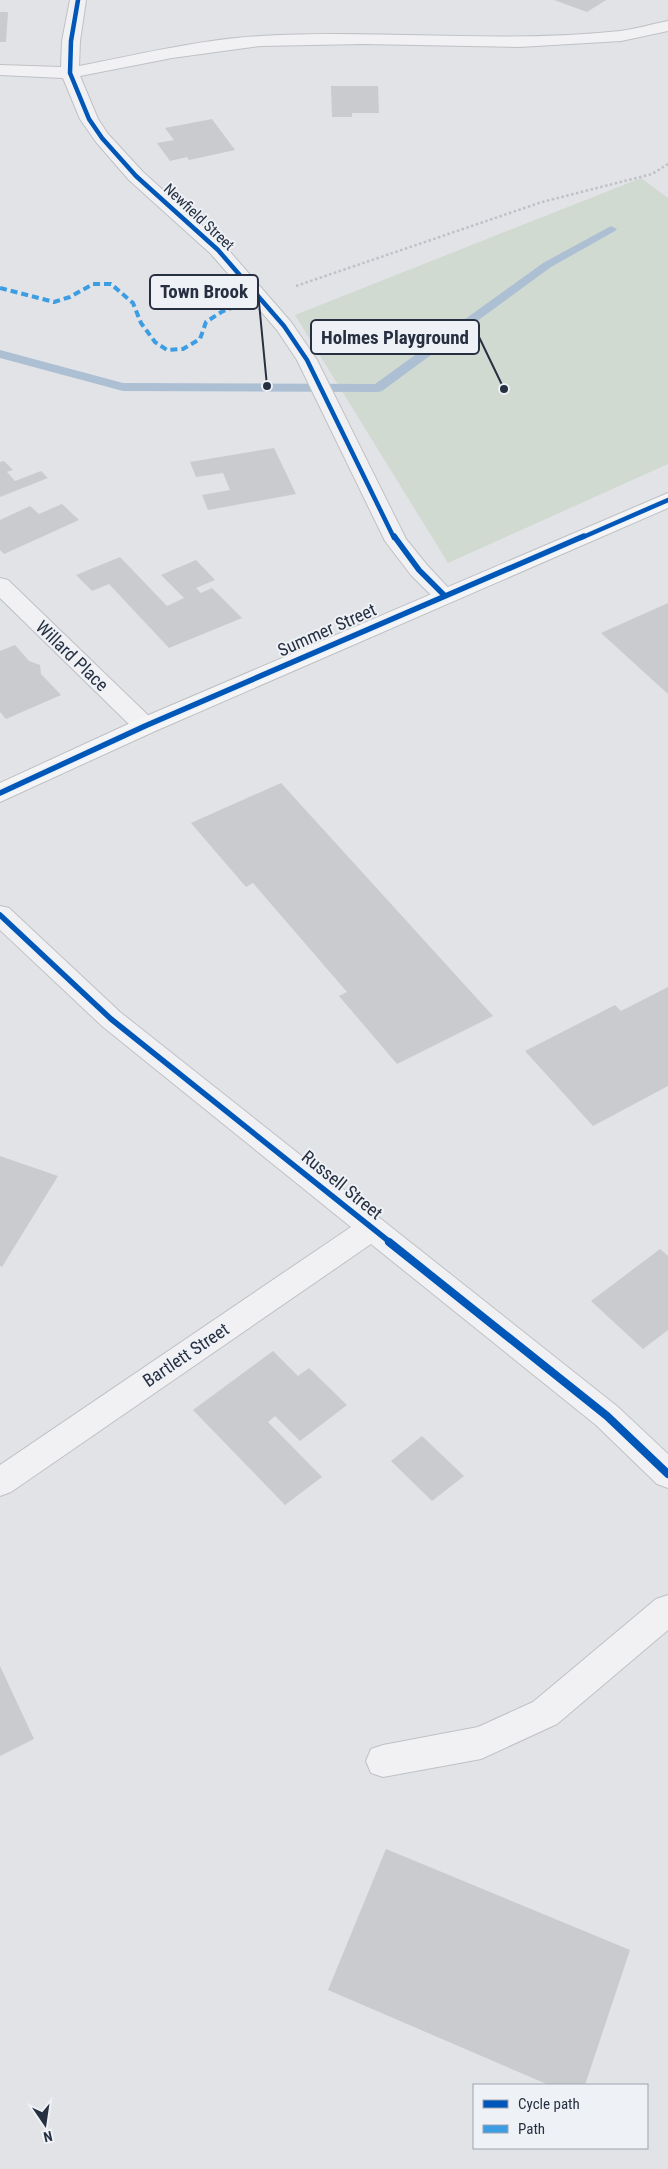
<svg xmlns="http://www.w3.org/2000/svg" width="668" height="2169" font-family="'Roboto Condensed',sans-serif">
  <rect width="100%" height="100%" fill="#e1e3e7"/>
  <path fill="#d1dad1" d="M641,178l27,20v266l-220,99 -153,-248z"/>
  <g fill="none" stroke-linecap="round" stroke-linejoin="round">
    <path fill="#adbfd3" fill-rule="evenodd" d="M611,226l6,3 -2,2 -64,36 -169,124 -4,1 -255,-1 -123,-33v-8l123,33 252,1 168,-121z"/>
  </g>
  <g fill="#c9cbcf">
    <path d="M554,0h52l-19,12z"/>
    <path d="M0,12h8l-2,30h-6z"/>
    <path d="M331,86h47l1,27h-27v4h-20z"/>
    <path d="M212,119l23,31 -46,10 -2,-3 -17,4 -13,-18 17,-3 -9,-12z"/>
    <path d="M274,448l22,46 -88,16 -6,-15 28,-5 -7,-17 -27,4 -6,-15z"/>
    <path d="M4,461l9,9 -6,2 8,9 26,-10 7,7 -48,19v-35z"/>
    <path d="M62,504l17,16 -75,34 -4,-4v-30l30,-14 9,8z"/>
    <path d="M120,557l47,49 17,-8 -23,-23 35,-15 19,20 -19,8 5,5 11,-5 30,30 -73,30 -60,-64 -17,7 -16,-16z"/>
    <path d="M668,603v91l-67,-61z"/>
    <path d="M15,645l14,16 11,4 1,9 20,21 -55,24 -6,-7v-61z"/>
    <path d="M281,783l212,233 -96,48 -58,-68 8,-4 -94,-109 -7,4 -55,-64z"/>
    <path d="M668,987v99l-75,40 -68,-75 90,-46 6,6z"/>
    <path d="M0,1156l58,20 -56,91 -2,-1z"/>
    <path d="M660,1249l8,7v74l-25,19 -52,-48z"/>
    <path d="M273,1351l25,25 11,-8 38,37 -47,36 -25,-25 -7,6 54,55 -37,28 -92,-95z"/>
    <path d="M422,1436l42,40 -32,25 -41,-40z"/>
    <path d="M0,1666l34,73 -34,17z"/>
    <path d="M386,1849l244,101 -45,135h-36l-221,-95z"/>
  </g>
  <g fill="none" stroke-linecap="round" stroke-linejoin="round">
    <g stroke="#bfc1c5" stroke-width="2">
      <g id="minor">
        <path d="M70,0h16l-6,41 -1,25c58,-11 123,-27 182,-30 120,-7 240,8 359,-5 16,-2 32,-7 48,-10v10l-47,10 -102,6 -156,-3 -103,2 -88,12 -92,18 18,43 10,15 35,38 82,74 66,76 26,38 89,179 21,26 28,30 -3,5 -8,2 -8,-2 -25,-25 -26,-34 -88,-181 -20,-30 -66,-76 -82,-74 -33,-38 -16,-23 -17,-41 -63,-3v-10l61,2 1,-26z"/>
        <path d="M0,578l8,2 145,140 4,6 -4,6 -8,2 -8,-2 -137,-134z"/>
        <path d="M0,906l9,2 111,104 498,395 50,47v34l-11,-4 -61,-59 -225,-181 -360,248 -11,4v-31l351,-238 -249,-201 -102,-96z"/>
        <path d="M668,1595v35l-111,94 -76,35 -98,18 -12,-4 -5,-12 5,-12 12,-4 95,-18 55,-25 123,-103z"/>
      </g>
    </g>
    <g stroke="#bdc0c4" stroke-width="2">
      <path id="major" d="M668,493v15l-515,224 -153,70v-19l137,-63z"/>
    </g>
    <path stroke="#c0c1c7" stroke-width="2.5" stroke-dasharray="2.5 2.5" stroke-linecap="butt" d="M296,286l246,-84 110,-28 16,-10"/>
    <use href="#minor" fill="#f1f1f3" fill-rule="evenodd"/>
    <use href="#major" fill="#f5f5f6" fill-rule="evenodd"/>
    <path stroke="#3d9de3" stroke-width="4" stroke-dasharray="7 4" stroke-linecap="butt" d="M0,288l54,14 16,-5 23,-13h18l22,19 8,20 14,19 12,8 16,-1 17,-10 6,-17 17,-11 38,-13"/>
    <g stroke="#eef1f6" stroke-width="7">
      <g id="cycleway-far2">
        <path d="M78,0l-7,41 -1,32 19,46 13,19 34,38 82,74 66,76 23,34 87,178"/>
        <path d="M581,538l87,-38"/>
      </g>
    </g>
    <g stroke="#eef1f6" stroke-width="9">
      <g id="cycleway-far1">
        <path d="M394,536l25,34 25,25"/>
        <path d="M0,793l145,-67 439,-190"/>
        <path d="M0,915l111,104 280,224"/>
      </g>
    </g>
    <g stroke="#eef1f6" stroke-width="11">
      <path id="cycleway" d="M389,1242l218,174 61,58"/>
    </g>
    <use href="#cycleway-far2" stroke="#0057b8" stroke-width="4.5"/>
    <use href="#cycleway-far1" stroke="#0057b8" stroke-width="5.5"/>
    <use href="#cycleway" stroke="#0057b8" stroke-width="8"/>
  </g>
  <g text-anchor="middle" stroke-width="4" stroke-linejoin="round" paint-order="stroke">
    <g font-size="15" fill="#273041" stroke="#eef1f6">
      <text transform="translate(199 217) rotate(43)" y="5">Newfield Street</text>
    </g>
    <g font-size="18" fill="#273041" stroke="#eef1f6">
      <text transform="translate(327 630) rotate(-24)" y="6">Summer Street</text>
      <text transform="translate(72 656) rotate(44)" y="6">Willard Place</text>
      <text transform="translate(342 1185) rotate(39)" y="6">Russell Street</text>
      <text transform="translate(186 1355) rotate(-34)" y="6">Bartlett Street</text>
    </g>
  </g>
  <path fill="none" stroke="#273041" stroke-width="2" d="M267 386L258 292M504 389L479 337"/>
  <g fill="#273041" stroke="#eef1f6" stroke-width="2">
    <circle cx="267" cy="386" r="5"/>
    <circle cx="504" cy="389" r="5"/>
  </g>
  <g fill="#eef1f6" stroke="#273041" stroke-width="2">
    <rect x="150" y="275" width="108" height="34" rx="5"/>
    <rect x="311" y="320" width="168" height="34" rx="5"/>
  </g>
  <g font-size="19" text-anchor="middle" font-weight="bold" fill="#273041">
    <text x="204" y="298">Town Brook</text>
    <text x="395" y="344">Holmes Playground</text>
  </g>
  <rect x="473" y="2084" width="175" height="65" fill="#eef1f6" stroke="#9ea4ae"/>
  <rect x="483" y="2100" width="25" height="8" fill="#0057b8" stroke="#9ea4ae"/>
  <text x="518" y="2109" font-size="15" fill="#273041">Cycle path</text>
  <rect x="483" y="2125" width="25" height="8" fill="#3d9de3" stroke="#9ea4ae"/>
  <text x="518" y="2134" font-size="15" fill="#273041">Path</text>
  <g transform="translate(45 2124) rotate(167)" stroke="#eef1f6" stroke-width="4" paint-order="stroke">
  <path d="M0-4L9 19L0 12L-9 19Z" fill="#273041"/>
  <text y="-8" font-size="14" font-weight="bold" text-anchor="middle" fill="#273041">N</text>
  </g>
</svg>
